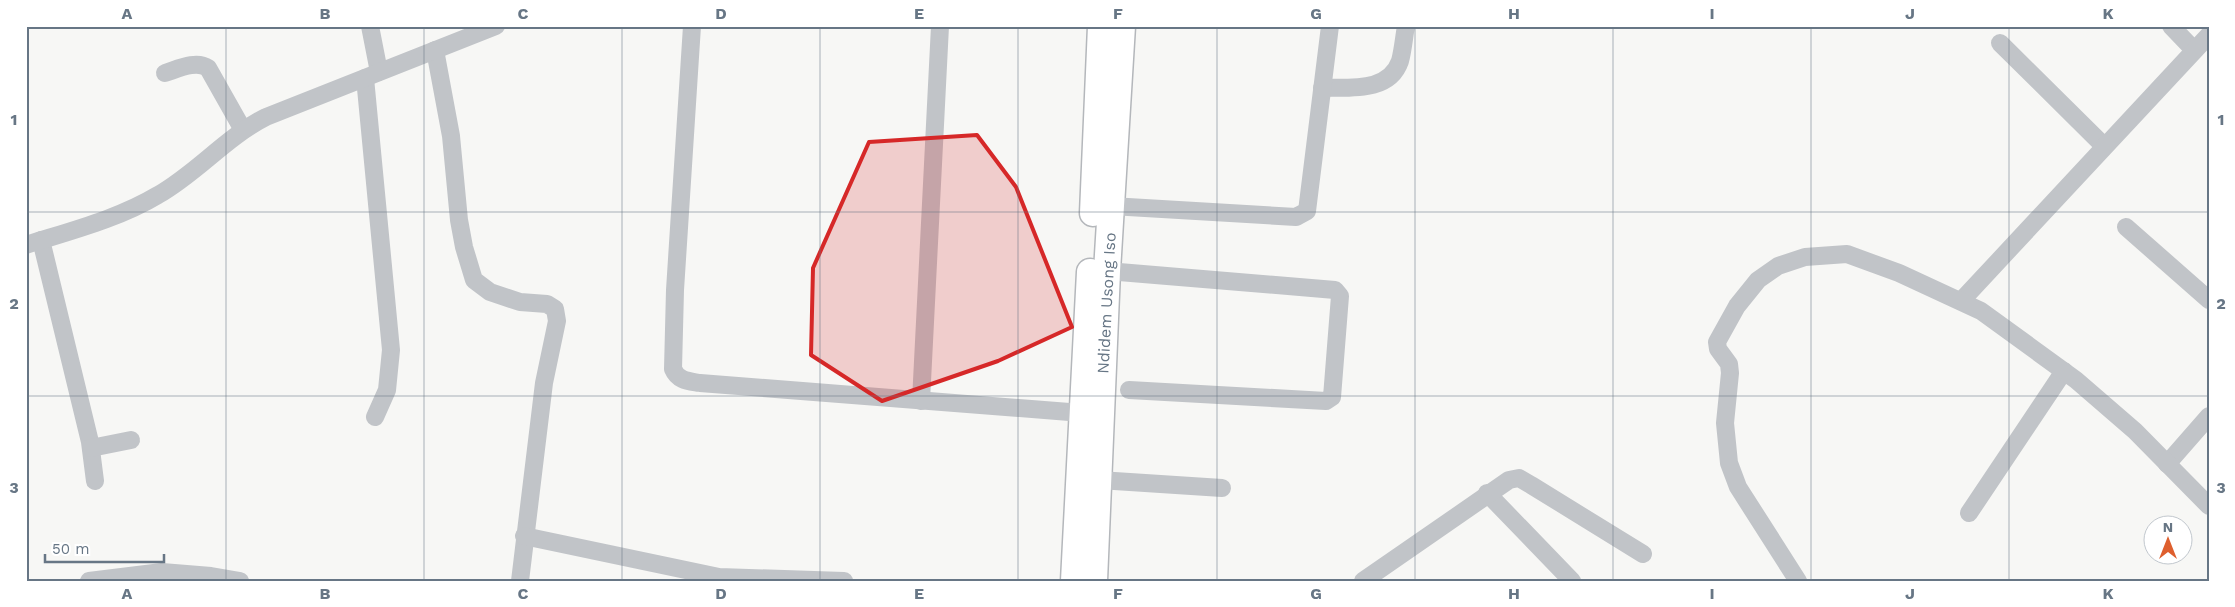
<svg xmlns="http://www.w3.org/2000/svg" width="2235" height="607" font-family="'Work Sans',sans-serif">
  <rect width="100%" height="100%" fill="#f7f7f5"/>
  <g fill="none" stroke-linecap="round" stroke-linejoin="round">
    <g stroke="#b4b7bb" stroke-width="29">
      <g id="highway">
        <path d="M1093,213l8,-187"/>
        <path d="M1074,581l16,-309"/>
        <path d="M1094,581l13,-310 15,-245"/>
      </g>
    </g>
    <g stroke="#c1c4c8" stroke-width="18">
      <path d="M370,26l9,46"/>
      <path d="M692,26l-17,264 -2,79c5,12 16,12 27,14l382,30"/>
      <path d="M2171,26l23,24"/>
      <path d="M2000,43l104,103"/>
      <path d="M435,50l16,86 8,84 5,27 10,33 16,12 30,10 27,2 8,5 2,12 -13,62 -24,198"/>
      <path d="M165,73c13,-4 31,-13 43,-5l35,62"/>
      <path d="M365,78l26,272 -4,40 -12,27"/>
      <path d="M1322,88c27,-1 67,5 78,-27 3,-11 4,-24 6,-35"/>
      <path d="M1111,206l185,11 11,-6 23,-185"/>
      <path d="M2126,227l83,73"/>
      <path d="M41,240l49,202 5,39"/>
      <path d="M26,245c44,-14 92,-26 132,-50 39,-22 68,-58 108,-78l230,-91"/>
      <path d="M1107,271l228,19 5,6 -8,101 -6,4 -197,-11"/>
      <path d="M1962,300l247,-265"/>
      <path d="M921,401l19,-375"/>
      <path d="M91,448l40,-8"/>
      <path d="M2167,464l42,-48"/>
      <path d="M1099,480l123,8"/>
      <path d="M1487,493l85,88"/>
      <path d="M1969,513l95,-142"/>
      <path d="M524,536l195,41 125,4"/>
      <path d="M89,581l73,-9 49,4 29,5"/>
      <path d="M1363,581l146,-101 10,-2 12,7 112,69"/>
      <path d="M1798,581l-60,-94 -9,-24 -4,-40 5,-50 -1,-9 -11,-15 -1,-7 20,-36 21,-26 20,-14 27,-9 42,-3 52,19 82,38 95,69 59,51 74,75"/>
    </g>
    <use href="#highway" stroke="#fff" stroke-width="26"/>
  </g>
  <path fill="#d62828" fill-opacity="0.2" stroke="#d62828" stroke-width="4" stroke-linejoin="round" d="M977,135l39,52 56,140 -74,34 -116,40 -71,-46 2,-87 56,-126z"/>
  <path fill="none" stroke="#677685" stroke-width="1" stroke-opacity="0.55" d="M226,26v555M424,26v555M622,26v555M820,26v555M1018,26v555M1217,26v555M1415,26v555M1613,26v555M1811,26v555M2009,26v555M26,212h2183M26,396h2183"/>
  <g text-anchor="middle" stroke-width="5" stroke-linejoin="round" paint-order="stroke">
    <g font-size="16" fill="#677685" stroke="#fff">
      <text transform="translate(1106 303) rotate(-87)" y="6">Ndidem Usong Iso</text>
    </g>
  </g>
  <rect width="2235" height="607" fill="none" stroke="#ffffff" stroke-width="55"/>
  <g transform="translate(2168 540)"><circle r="24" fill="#ffffff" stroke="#c2c8ce"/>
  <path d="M0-4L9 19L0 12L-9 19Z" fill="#de5f2e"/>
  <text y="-8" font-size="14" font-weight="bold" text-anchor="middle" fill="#677685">N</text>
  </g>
  <path d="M45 554v8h119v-8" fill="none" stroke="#677685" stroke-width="2.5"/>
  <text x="52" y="554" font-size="15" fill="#677685" stroke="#ffffff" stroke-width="4" paint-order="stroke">50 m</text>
  <rect x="28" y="28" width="2180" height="552" fill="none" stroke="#677685" stroke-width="2"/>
  <g font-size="16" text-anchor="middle" font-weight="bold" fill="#677685">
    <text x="127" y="19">A</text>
    <text x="325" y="19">B</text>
    <text x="523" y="19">C</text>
    <text x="721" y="19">D</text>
    <text x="919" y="19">E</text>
    <text x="1118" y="19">F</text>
    <text x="1316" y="19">G</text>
    <text x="1514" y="19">H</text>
    <text x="1712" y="19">I</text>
    <text x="1910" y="19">J</text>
    <text x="2108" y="19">K</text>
    <text x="14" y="125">1</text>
    <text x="2221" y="125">1</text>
    <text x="14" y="309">2</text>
    <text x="2221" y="309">2</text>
    <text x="14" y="493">3</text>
    <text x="2221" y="493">3</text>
    <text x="127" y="599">A</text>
    <text x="325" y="599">B</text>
    <text x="523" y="599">C</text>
    <text x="721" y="599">D</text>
    <text x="919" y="599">E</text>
    <text x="1118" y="599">F</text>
    <text x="1316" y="599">G</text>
    <text x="1514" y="599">H</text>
    <text x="1712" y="599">I</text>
    <text x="1910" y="599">J</text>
    <text x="2108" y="599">K</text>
  </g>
</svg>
